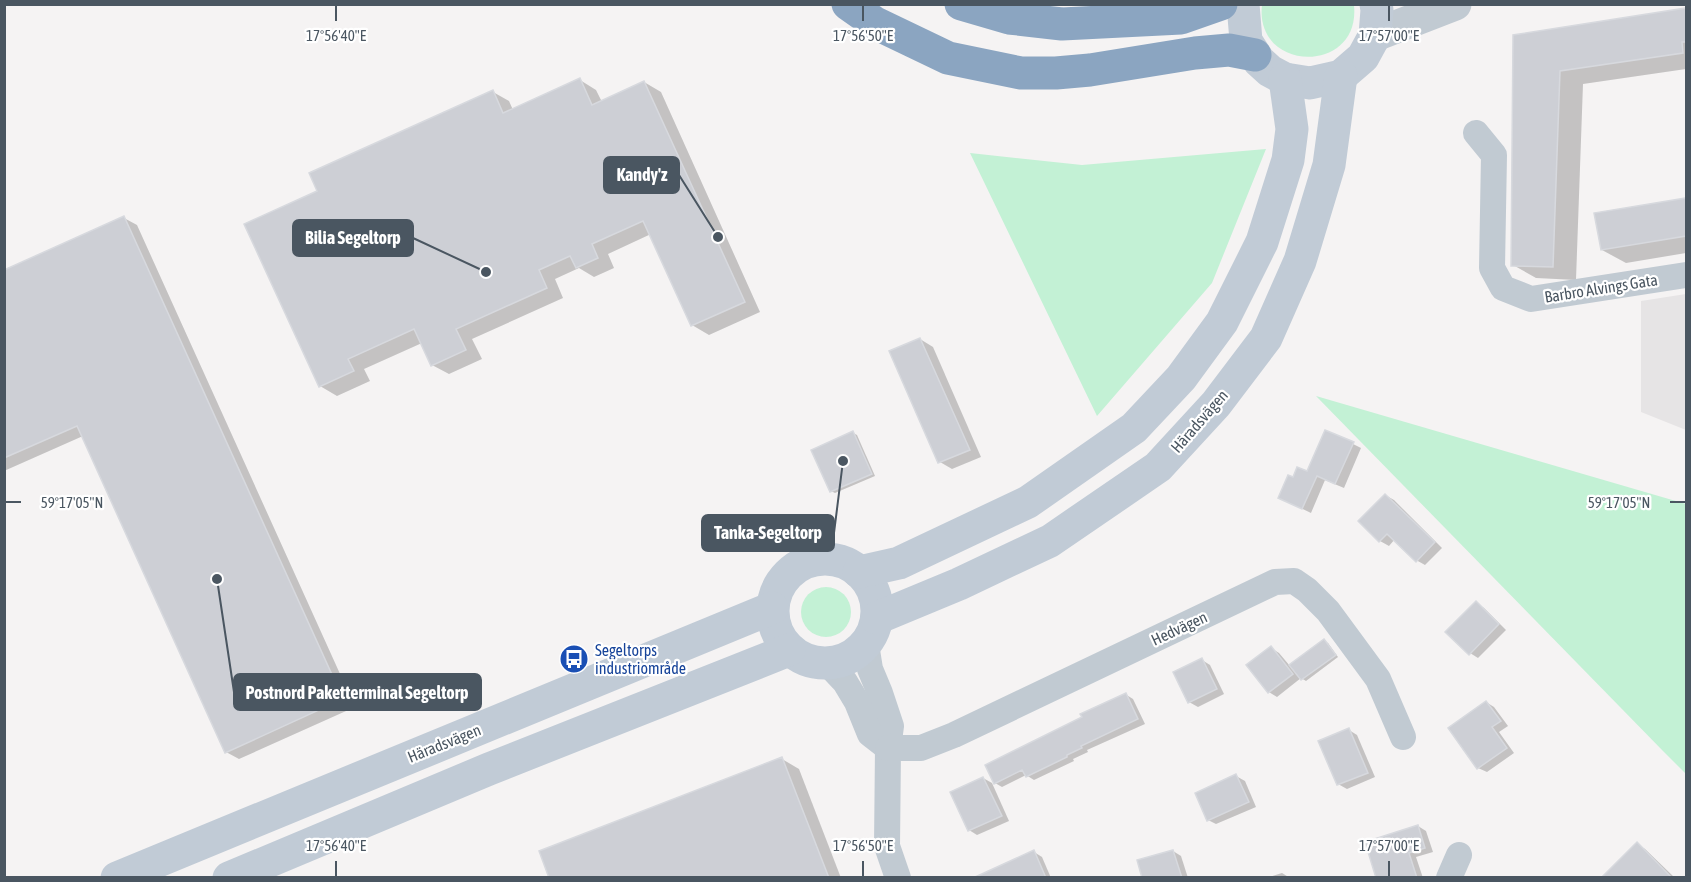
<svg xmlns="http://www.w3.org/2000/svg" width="1691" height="882" font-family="'Asap Condensed',sans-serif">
  <rect width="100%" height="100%" fill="#f5f3f3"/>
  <path fill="#e6e4e5" d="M1686,294v136l-45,-18v-111z"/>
  <g fill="#c3f1d5">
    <path d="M1262,5h92c7,70 -100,68 -92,0z"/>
    <path d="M1266,149l-54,134 -115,133 -127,-263 112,12z"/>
    <path d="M1316,396l370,108v270l-23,-23z"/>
    <circle cx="826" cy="612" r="25"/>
  </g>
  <g fill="#0003">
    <path d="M1686,9v60l-103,15 -7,196 -40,-2 -23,-13 2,-229z"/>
    <path d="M580,80l16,10 6,12 42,-20 17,10 99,220 -51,23 -17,-10 -41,-91 -43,20 6,14 -20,9 -15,-9 -24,11 8,19 -91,41 10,20 -33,15 -17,-9 -10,-22 -58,26 6,12 -33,15 -17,-10 -1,-194 174,-100 16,9 4,9z"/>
    <path d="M1686,199v54l-60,10 -24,-13 -6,-35z"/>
    <path d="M124,218l13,7 218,482 -116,52 -13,-7 -143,-316 -79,35v-199z"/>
    <path d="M920,339l13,8 48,110 -29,12 -12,-7z"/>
    <path d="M853,433l4,2 18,41 -40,17 -4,-2z"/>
    <path d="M1353,444l8,4 -17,40 -19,-8 -14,33 -31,-15 13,-19 15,-6z"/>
    <path d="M1385,495l9,5 48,48 -17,17 -9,-5 -21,-21 -6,7 -9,-5 -20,-20z"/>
    <path d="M1476,603l8,5 22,22 -28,28 -8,-5z"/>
    <path d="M1324,641l4,2 10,14 -32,24 -5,-3 -24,19 -8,-5 2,-44 8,5 11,13z"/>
    <path d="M1202,660l8,5 14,29 -26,13 -9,-5z"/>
    <path d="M1125,694l8,5 12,25 -58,26 1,2 -15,7 1,2 -40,19 -8,-5 -24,12 -7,-4 89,-65z"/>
    <path d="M1486,702l8,5 14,19 -9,6 15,21 -27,19 -9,-4z"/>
    <path d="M1349,730l8,5 18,42 -28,12 -9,-5z"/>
    <path d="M782,759l17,10 42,109h-290z"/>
    <path d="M1236,776l9,5 11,26 -40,17 -8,-4z"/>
    <path d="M983,778l9,5 17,38 -32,14 -8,-5z"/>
    <path d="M1418,826l8,5 7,21 -17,5 7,21h-45z"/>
    <path d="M1637,844l8,5 29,28 -70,1z"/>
    <path d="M1173,851l8,5 7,22h-44z"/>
    <path d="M1034,852l8,5 9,21h-44z"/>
    <path d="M1282,873l8,5h-24z"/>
  </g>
  <g fill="#cdcfd5" stroke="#d7d9de" stroke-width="1.5">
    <path d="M1686,8v34h-4l1,11 -123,18 -7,196 -42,-1 2,-231z"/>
    <path d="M580,78l12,27 52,-24 101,221 -54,24 -48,-105 -51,23 6,14 -22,10 -6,-12 -31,14 8,18 -91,41 10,21 -35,16 -17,-37 -66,30 6,12 -35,16 -75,-163 73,-33 -8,-18 184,-83 10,23z"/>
    <path d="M1686,198v38l-85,14 -7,-37z"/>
    <path d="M124,216l219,483 -118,54 -148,-327 -73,32v-188z"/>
    <path d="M920,338l50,112 -32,13 -49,-112z"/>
    <path d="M1325,430l29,12 -19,42 -18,-8 -15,33 -24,-11 10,-23 5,2 4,-10 10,4z"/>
    <path d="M853,431l19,43 -42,18 -19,-42z"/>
    <path d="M1385,494l50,48 -19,20 -29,-28 -8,8 -21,-21z"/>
    <path d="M1476,601l23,23 -30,31 -24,-23z"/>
    <path d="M1324,639l12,16 -35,25 -12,-15z"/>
    <path d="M1271,646l22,28 -25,19 -22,-28z"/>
    <path d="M1202,658l15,31 -29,14 -15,-31z"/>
    <path d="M1126,693l12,26 -57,27 1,2 -15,7v2l-41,20 -4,-7 -28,14 -9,-19 97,-48 -2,-3z"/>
    <path d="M1486,701l15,20 -9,6 15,21 -30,21 -29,-41z"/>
    <path d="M1349,728l19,45 -31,12 -19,-44z"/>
    <path d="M782,757l47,121h-280l-10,-27z"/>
    <path d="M1236,774l13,28 -42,19 -12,-28z"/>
    <path d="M983,777l19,39 -34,15 -18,-39z"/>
    <path d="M1418,825l7,23 -16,5 8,25h-41l-11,-36z"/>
    <path d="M1637,842l35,36h-71z"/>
    <path d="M1034,850l12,28h-73z"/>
    <path d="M1173,850l9,28h-40l-5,-18z"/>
  </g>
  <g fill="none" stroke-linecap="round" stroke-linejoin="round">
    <g stroke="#c1cad2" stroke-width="26">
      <path d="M1476,133l18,22 -2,113 11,20 28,11 155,-24"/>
      <path d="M866,644l4,25 10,24 11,33 -3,22 -1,98 11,32"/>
      <path d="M828,664l17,18 12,20 13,32 18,14"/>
      <path d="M888,748h33l33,-13 321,-153 19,-1 13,9 21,21 50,68 25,58"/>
      <path d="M1449,878l10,-23"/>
    </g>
    <path stroke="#c1cad2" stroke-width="33" d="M1375,35l80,-31"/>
    <g stroke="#c1cbd6" stroke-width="33">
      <path d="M1243,4l3,37 13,20 11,10 15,8 25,4 31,-7 22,-19 12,-22 2,-25 -1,-6"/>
      <circle cx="825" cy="611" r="52"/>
      <path d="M859,572l40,-9 129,-61 106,-74 47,-50 41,-56 40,-80 26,-82 4,-31 -7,-50"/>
      <path d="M877,618l82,-34 91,-43 108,-74 58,-63 50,-66 34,-77 29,-96 12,-89"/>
      <path d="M117,878l655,-270"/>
      <path d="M229,878l260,-109 300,-119"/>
    </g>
    <g stroke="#8ba5c1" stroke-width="33">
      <path d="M848,4l27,19 73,35 73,15h35l34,-3 105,-17 34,-3 26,5"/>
      <path d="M961,4l48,14 53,6 119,-6 40,-14"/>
    </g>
  </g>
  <path fill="none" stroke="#4a5661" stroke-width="2" d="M336,6v15M863,6v15M1389,6v15M6,502h15M1670,502h15M336,861v15M863,861v15M1389,861v15"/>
  <defs>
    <g id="bus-disc" transform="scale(1.5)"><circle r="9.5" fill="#1a4fb4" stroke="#fff"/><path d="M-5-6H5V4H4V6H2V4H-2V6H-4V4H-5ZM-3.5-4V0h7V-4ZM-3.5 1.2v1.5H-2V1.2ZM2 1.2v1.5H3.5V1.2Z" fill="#fff"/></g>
  </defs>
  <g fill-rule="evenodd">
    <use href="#bus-disc" x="574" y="659"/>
  </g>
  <g text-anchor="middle" stroke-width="4.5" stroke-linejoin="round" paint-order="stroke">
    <g font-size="16" fill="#4a5661" stroke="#fff">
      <text transform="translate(1601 288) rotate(-9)" y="6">Barbro Alvings Gata</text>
      <text transform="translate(1199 421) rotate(-49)" y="6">Häradsvägen</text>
      <text transform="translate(1179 628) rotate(-25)" y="6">Hedvägen</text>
      <text transform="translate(444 743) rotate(-22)" y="6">Häradsvägen</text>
    </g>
    <g font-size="16" fill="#164399" stroke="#fff" text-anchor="start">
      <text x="595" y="656">Segeltorps<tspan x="595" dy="18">industriområde</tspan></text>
    </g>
  </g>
  <g font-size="15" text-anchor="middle" fill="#4a5661" stroke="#fff" stroke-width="4.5" stroke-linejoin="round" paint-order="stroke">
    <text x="336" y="41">17°56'40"E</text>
    <text x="863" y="41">17°56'50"E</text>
    <text x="1389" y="41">17°57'00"E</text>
    <text x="72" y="508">59°17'05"N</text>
    <text x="1619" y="508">59°17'05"N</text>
    <text x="336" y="851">17°56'40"E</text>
    <text x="863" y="851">17°56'50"E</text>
    <text x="1389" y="851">17°57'00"E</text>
  </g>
  <path fill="none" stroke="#4a5661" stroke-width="2" d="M718 237L679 175M486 272L413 238M843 461L834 533M217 579L234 692"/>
  <g fill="#4a5661" stroke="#fff" stroke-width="2">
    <circle cx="718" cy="237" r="6"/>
    <circle cx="486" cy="272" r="6"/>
    <circle cx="843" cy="461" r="6"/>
    <circle cx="217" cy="579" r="6"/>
  </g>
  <g fill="#4a5661" stroke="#4a5661" stroke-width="2">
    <rect x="604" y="157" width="75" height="36" rx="6"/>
    <rect x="293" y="220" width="120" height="36" rx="6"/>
    <rect x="702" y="515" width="132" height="36" rx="6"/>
    <rect x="234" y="674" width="247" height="36" rx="6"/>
  </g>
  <g font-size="18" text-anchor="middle" font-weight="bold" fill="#fff">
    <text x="642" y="181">Kandy'z</text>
    <text x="353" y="244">Bilia Segeltorp</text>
    <text x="768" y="539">Tanka-Segeltorp</text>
    <text x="357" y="699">Postnord Paketterminal Segeltorp</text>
  </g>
  <rect width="1691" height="882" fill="none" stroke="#4a5661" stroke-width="12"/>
</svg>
